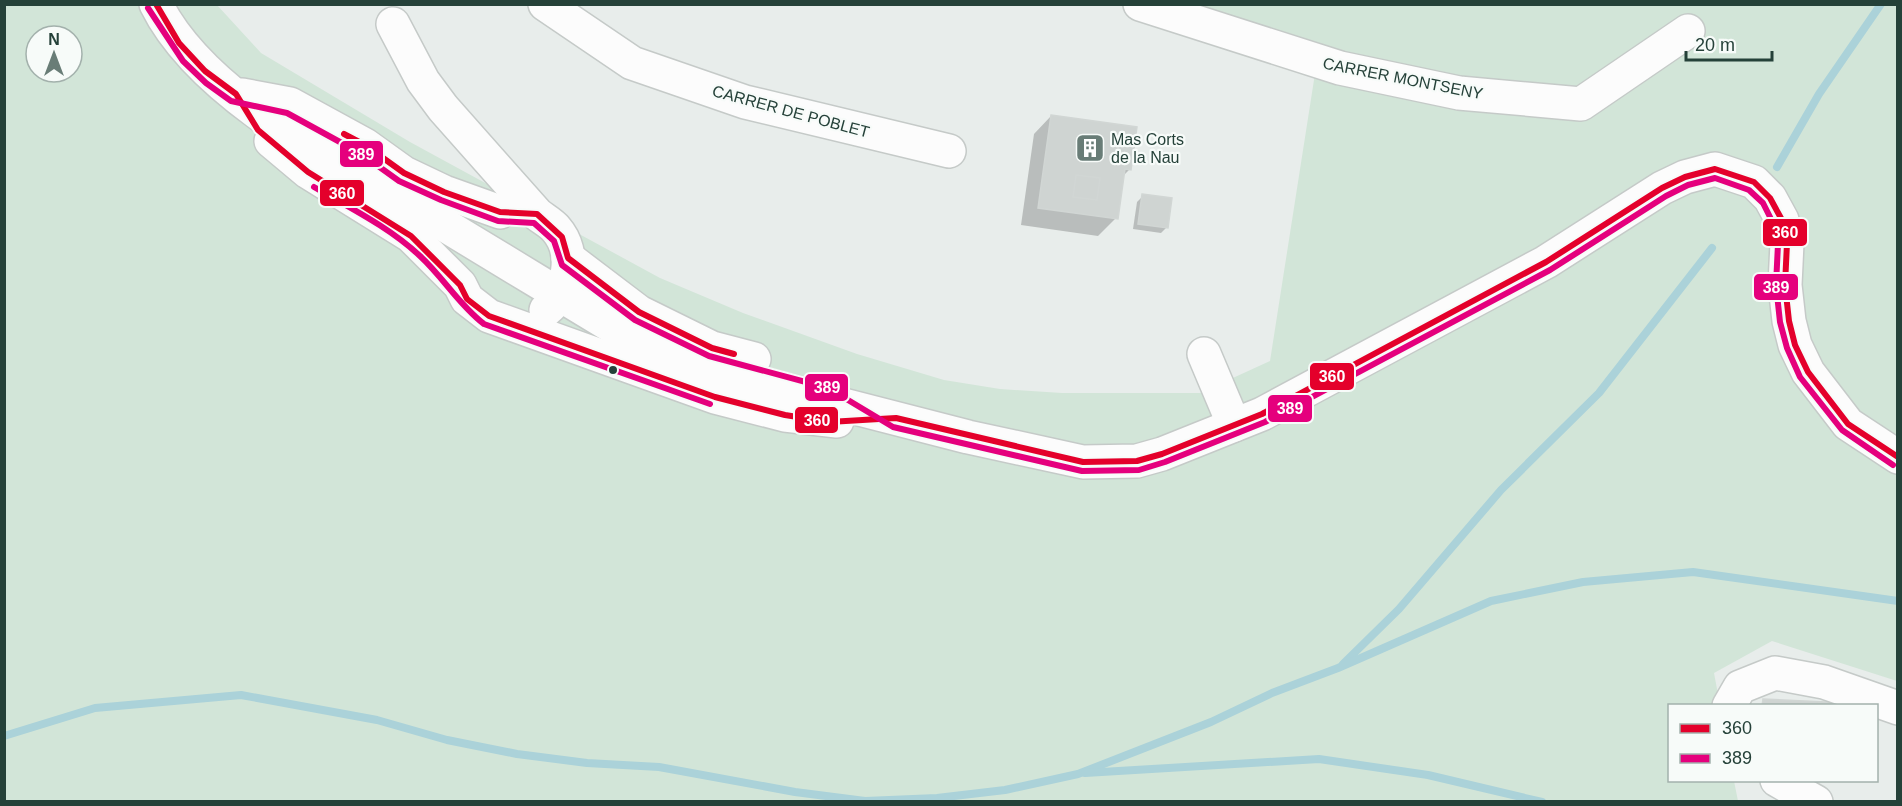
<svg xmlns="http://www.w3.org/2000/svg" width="1902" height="806" font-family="Helvetica,sans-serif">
  <rect width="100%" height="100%" fill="#e8edeb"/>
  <path fill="#d2e5d8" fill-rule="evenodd" d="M5,5h212l44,48 149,89 250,136 83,35 114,41 87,26 56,9 62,4h138l70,-32 49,-313 -141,-43h719v676l-125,-40 -58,32 6,32 -50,1v74l64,1 4,20 -1733,1zM36,36h36v36h-36z"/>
  <g fill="#0003">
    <path d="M1051,116l79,53 -8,8 -6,41 -18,18 -77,-11 13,-91z"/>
    <path d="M1143,196l24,31 -6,6 -28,-4 4,-27z"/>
    <path d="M1779,780h49l-2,2z"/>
  </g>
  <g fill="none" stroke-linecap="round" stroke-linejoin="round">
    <g stroke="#abd2d9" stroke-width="8">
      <path d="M1777,167l42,-73 62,-90"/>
      <path d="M1343,664l56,-55 102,-119 98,-97 113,-145"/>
      <path d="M4,736l91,-28 146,-13 136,25 70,20 70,14 70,9 72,4 136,25 70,9 72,-3 68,-8 73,-16 133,-52 61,-29 66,-25 153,-67 92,-19 110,-10 205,29"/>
      <path d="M1085,773l234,-14 109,16 114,27"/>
    </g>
  </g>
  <g fill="#cfd4d2" stroke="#d1d6d4" stroke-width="1.5">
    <path d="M1051,115l86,12 -6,43 -6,-1 -7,50 -80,-11z"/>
    <path d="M1076,175l24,3 -3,22 -24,-3z"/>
    <path d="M1142,194l30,4 -4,30 -30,-4z"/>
    <path d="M1763,699l84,4 4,3h-89z"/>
  </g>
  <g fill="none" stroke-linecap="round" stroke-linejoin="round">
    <g stroke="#c5cac8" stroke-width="36">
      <g id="minor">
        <path d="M156,4c48,97 191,164 282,217 68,41 135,82 203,123l59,24 268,69 115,25 54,-1 25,-7 100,-40 284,-152 116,-74 23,-11 30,-8 39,13 16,16 12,22 5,23 -2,42 4,36 6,24 13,27 40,52 50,33"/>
        <path d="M545,4l87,59 113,39 204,49"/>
        <path d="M1140,4l200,64 119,25 122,11 107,-73"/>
        <path d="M393,24l30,57 20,27 94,106c6,5 14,9 19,15 21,24 13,62 -10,81"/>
        <path d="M242,95l48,9 75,41 39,28 40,19 56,20"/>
        <path d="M271,141l37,31 103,64 49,49 7,14 22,17 226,81 70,18 52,6"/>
        <path d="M568,258l71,54 73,36 42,11"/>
        <path d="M1204,354l30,71"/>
        <path d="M1729,706l11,-19 35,-14 49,9 74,26"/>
        <path d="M1777,780l39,22"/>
      </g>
    </g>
    <use href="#minor" stroke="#fcfcfc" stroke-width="33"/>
    <g stroke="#f7fbf9" stroke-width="10">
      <g id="bus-1">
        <path d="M156,4l23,39 26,28 31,23 22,36 50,42 103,64 49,49 7,14 22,17 226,81 70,18 44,7 67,-4 187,44 54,-1 25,-7 100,-40 284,-152 116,-74 23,-11 30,-8 39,13 16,16 12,22 5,23 -2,42 4,36 6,24 13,27 40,52 50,33"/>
        <path d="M344,134l21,11 39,28 40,19 56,20 37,2 25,23 6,21 71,54 73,36 22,6"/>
      </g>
    </g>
    <g stroke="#f7fbf9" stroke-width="10">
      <g id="bus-2">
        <path d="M148,8l35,53 23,22 25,18 56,12 73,40 39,28 42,19 57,21 36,2 20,18 8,24 73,55 74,36 119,32 65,39 189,44 57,-1 26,-8 100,-40 285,-152 116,-74 22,-11 27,-7 34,12 14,13 10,20 5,21 -2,41 4,37 7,26 13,29 42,53 51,35"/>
        <path d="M314,187c36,21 75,40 106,69 23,21 39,49 64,68l226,80"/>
      </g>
    </g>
    <use href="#bus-1" stroke="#e4002b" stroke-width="6"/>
    <use href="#bus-2" stroke="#e5007d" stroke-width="6"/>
  </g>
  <defs>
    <g id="building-square" transform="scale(1.5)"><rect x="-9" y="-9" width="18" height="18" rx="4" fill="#697d77" stroke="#f7fbf9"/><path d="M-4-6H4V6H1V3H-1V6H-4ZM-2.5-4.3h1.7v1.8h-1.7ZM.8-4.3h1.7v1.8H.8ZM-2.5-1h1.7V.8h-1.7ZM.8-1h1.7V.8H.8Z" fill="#fff"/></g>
  </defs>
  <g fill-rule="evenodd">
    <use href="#building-square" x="1090" y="148"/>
  </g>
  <circle fill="#254139" stroke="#f7fbf9" stroke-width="2" cx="613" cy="370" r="5"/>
  <g text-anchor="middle" stroke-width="4.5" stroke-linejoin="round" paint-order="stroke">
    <g font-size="16" fill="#254139" stroke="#f7fbf9">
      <text transform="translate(1403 78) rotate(11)" y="6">CARRER MONTSENY</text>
      <text transform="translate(791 111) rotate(15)" y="6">CARRER DE POBLET</text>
    </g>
    <g font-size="16" fill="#254139" stroke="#f7fbf9" text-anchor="start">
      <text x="1111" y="145">Mas Corts<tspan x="1111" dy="18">de la Nau</tspan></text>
    </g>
  </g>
  <g stroke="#f7fbf9" stroke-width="2">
    <rect x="339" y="140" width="45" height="28" rx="6" fill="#e5007d"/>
    <rect x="319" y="179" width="46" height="28" rx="6" fill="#e4002b"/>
    <rect x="1762" y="218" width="46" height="29" rx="6" fill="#e4002b"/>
    <rect x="1753" y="273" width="46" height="28" rx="6" fill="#e5007d"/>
    <rect x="1309" y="362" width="46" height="29" rx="6" fill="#e4002b"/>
    <rect x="804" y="373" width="45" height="29" rx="6" fill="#e5007d"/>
    <rect x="1267" y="394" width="46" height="29" rx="6" fill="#e5007d"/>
    <rect x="794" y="406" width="45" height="28" rx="6" fill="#e4002b"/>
  </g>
  <g font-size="16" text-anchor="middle" font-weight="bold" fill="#fff">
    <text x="361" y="160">389</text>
    <text x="342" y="199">360</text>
    <text x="1785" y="238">360</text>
    <text x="1776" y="293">389</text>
    <text x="1332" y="382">360</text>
    <text x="827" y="393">389</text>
    <text x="1290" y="414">389</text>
    <text x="817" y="426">360</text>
  </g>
  <rect width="1902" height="806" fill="none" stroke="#254139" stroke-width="12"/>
  <rect x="1668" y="704" width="210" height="78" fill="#f7fbf9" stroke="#a3b1ac" stroke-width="1.5"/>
  <rect x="1680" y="724" width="30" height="9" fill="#e4002b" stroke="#a3b1ac" stroke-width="1.5"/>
  <text x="1722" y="734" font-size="18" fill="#254139">360</text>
  <rect x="1680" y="754" width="30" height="9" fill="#e5007d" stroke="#a3b1ac" stroke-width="1.5"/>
  <text x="1722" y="764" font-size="18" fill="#254139">389</text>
  <g transform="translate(54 54)"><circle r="28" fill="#f7fbf9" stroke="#a3b1ac" stroke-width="1.5"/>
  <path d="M0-4.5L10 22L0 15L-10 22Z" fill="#697d77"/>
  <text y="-9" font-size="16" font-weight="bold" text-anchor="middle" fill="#254139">N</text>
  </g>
  <path d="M1686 51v9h86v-9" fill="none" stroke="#254139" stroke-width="3"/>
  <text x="1695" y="51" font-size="18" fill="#254139" stroke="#f7fbf9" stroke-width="4.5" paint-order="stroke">20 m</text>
</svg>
